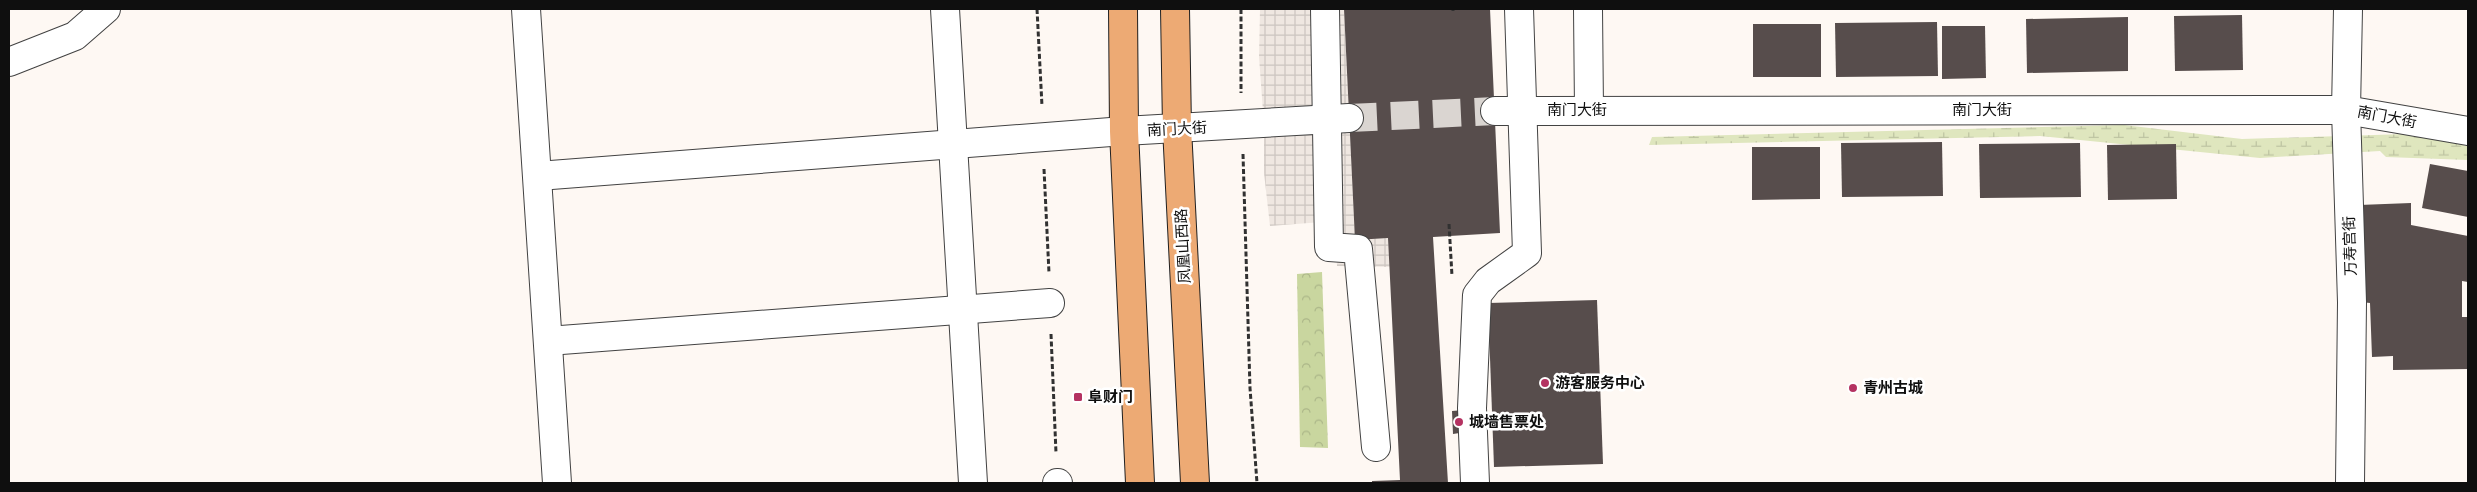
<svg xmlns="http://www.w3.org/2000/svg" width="2477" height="492" font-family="Lora,'Noto Sans SC',serif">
  <defs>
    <pattern id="forest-crowns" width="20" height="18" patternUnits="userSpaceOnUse" patternTransform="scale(1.25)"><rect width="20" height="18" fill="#c9d69f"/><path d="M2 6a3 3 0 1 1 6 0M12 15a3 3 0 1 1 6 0" fill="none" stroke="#abb688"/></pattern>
    <pattern id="wetland-marsh" width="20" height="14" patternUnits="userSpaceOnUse" patternTransform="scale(1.25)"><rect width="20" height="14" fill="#dfe6be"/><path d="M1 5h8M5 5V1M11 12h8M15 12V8" fill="none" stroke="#bec4a2"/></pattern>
    <pattern id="plaza-grid" width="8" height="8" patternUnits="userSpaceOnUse" patternTransform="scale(1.25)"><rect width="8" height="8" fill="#efe7e1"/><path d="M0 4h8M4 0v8" fill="none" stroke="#ccc5c0"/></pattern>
  </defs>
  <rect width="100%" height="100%" fill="#fef8f3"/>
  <path fill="url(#forest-crowns)" d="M1322,272l6,176 -28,-1 -3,-173z"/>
  <path fill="url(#wetland-marsh)" d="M2124,125l118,14 163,-5 63,12v14l-82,-3 -6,-6 -120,7 -220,-22 -391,9 3,-8z"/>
  <path fill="url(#plaza-grid)" d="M1260,9h84l11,230 33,-1 2,29 -53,-1 -2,-45 -65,5 -6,-53v-48l-5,-68z"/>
  <g fill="#574d4c">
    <path d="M1344,9h146l10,224 -67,4 15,246h-76v-2l28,-1 -12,-242 -33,2z"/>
    <path d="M2242,15l1,55 -68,1 -1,-55z"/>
    <path d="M2128,17v54l-101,2 -1,-54z"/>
    <path d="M1937,22l1,54 -102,1 -1,-54z"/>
    <rect x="1753" y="24" width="68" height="53"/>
    <path d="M1942,26h43l1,52 -44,1z"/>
    <path d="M1942,142l1,54 -101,1 -1,-54z"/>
    <path d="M2080,143l1,54 -101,1 -1,-54z"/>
    <path d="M2176,144l1,55 -69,1 -1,-55z"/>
    <path d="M1752,147h68v52l-68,1z"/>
    <path d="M2430,164l38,7v46l-46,-9z"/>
    <path d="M2411,203v22l57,11v46l-6,-1v36h6v52l-75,1v-14l-21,1 -2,-54 -9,-1 -2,-97z"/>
    <path d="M1597,300l6,164 -109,3 -6,-164z"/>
    <path d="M1464,410l2,22 -13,2 -1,-23z"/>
  </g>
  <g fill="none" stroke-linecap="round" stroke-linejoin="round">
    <path stroke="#dad5d1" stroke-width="28" stroke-dasharray="28 14" stroke-linecap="butt" d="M1349,118l146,-7"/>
    <g stroke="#424242" stroke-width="30">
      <g id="minor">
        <path d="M526,9l31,474"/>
        <path d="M945,9l28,474"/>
        <path d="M1325,9l4,238 29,2 18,198"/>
        <path d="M1588,9l1,101"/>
        <path d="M2348,9l-2,101 6,192 -2,181"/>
        <path d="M9,62l66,-26 31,-27"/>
        <path d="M1495,111l851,-1 122,21"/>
        <path d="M538,176l586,-45 225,-13"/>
        <path d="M548,341l502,-38"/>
        <path d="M1057,483h1"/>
        <path d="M1475,483l-3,-75 5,-113 11,-14 39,-28 -8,-244"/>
      </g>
    </g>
    <g stroke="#202020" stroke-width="30">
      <g id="major">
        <path d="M1123,9l1,122 16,352"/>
        <path d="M1175,9l2,119 18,355"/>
      </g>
    </g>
    <g stroke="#313131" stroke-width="3" stroke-dasharray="5 2.5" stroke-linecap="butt">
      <path d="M1037,9l5,97"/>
      <path d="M1241,9v84"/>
      <path d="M1453,9v2"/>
      <path d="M1243,154l7,234 7,95"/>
      <path d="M1044,169l5,104"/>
      <path d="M1449,224l3,52"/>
      <path d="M1051,334l5,119"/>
    </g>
    <use href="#minor" stroke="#fff" stroke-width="28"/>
    <use href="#major" stroke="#edaa74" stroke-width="28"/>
  </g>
  <g fill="#b43261" stroke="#fff" stroke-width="2">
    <circle cx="1545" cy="383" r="5"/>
    <circle cx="1853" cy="388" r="5"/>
    <rect x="1073" y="392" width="10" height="10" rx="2.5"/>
    <circle cx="1459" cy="422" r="5"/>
  </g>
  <g text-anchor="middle" stroke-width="5" stroke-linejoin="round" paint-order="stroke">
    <g font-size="15" fill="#0f0f0f" stroke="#fff">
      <text x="1577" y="115">南门大街</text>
      <text x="1982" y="115">南门大街</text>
      <text transform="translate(2387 117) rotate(11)" y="5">南门大街</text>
      <text transform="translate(1177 129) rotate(-3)" y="5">南门大街</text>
      <text transform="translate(1183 246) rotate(-93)" y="5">凤凰山西路</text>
      <text transform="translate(2350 246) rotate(-92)" y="5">万寿宫街</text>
    </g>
    <g font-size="15" font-weight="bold" fill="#0f0f0f" stroke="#fff" text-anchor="start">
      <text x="1555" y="388">游客服务中心</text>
      <text x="1863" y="393">青州古城</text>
      <text x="1088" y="402">阜财门</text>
      <text x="1469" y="427">城墙售票处</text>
    </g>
  </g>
  <rect width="2477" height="492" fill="none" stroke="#0f0f0f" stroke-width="20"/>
</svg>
